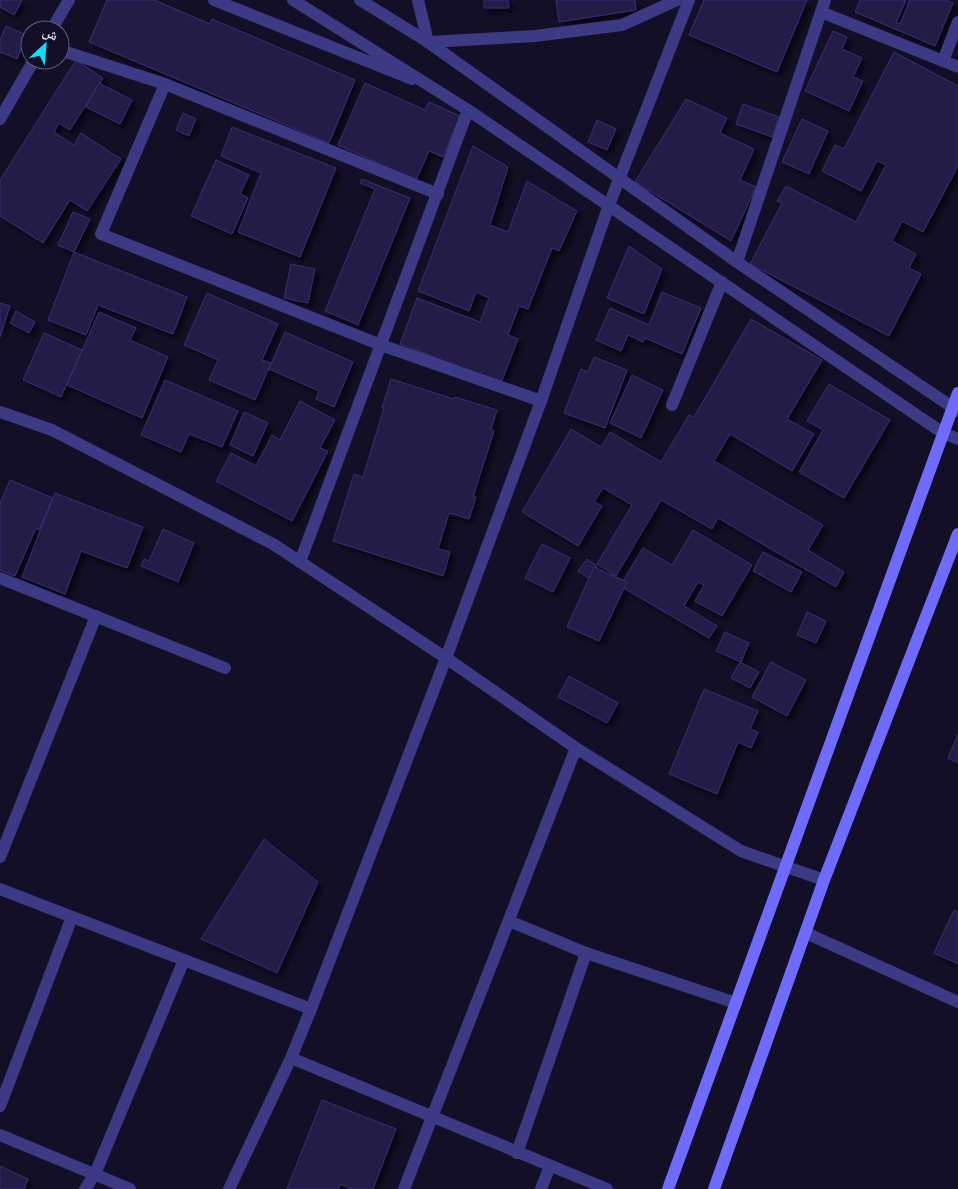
<svg xmlns="http://www.w3.org/2000/svg" width="958" height="1189" font-family="Inter,'Noto Naskh Arabic',sans-serif">
  <defs>
    <filter id="shadow"><feDropShadow dx="4.5" dy="4.5" stdDeviation="2.5" flood-color="#0009"/></filter>
  </defs>
  <rect width="100%" height="100%" fill="#130f26"/>
  <g fill="#241b47" stroke="#3b2d73" filter="url(#shadow)">
    <path d="M0,0h22l-8,15 -14,-8z"/>
    <path d="M107,0h47l56,24 2,-5 143,61 -26,63 -240,-101z"/>
    <path d="M484,0h24l1,8h-25z"/>
    <path d="M556,0h79l1,10 -77,12z"/>
    <path d="M704,0h103l-30,72 -88,-37z"/>
    <path d="M860,0h46l-10,23 4,1 10,-24h36l7,3 -18,43 -80,-34z"/>
    <path d="M6,26l21,9 -10,24 -17,-7v-12z"/>
    <path d="M833,31l14,6 -5,12 20,9 -9,19 10,4 -14,30 -44,-20z"/>
    <path d="M894,52l64,34v80l-35,66 -21,-11 -10,20 24,13 -7,14 12,6 -32,62 -139,-72 32,-61 -5,-2 9,-15 70,36 30,-57 -9,-4 -16,30 -39,-20 13,-26 9,4z"/>
    <path d="M76,60l27,18 -33,52 -11,-7 -5,9 20,13 7,-12 40,26 -34,52 -17,-11 -27,43 -43,-27v-36z"/>
    <path d="M99,83l33,17 -12,24 -34,-17z"/>
    <path d="M365,83l60,27 4,-8 31,14 -17,41 -14,-6 -13,29 -78,-35z"/>
    <path d="M686,99l41,19 -7,15 34,16 -14,31 16,7 -25,54 -96,-59z"/>
    <path d="M743,104l36,13 -7,20 -36,-13z"/>
    <path d="M183,113l13,6 -7,17 -13,-6z"/>
    <path d="M802,119l26,12 -19,43 -27,-12z"/>
    <path d="M597,120l19,9 -9,21 -19,-8z"/>
    <path d="M232,127l104,41 -36,89 -62,-25 23,-59 -40,-17z"/>
    <path d="M473,146l35,21 -18,58 18,7 19,-51 50,30 -18,40 -7,-3 -24,61 -9,-3 -11,29 10,4 -17,44 -101,-39 17,-46 63,24 9,-24 -13,-6 -7,19 -51,-20z"/>
    <path d="M216,160l33,15 -9,19 8,4 -16,36 -41,-18z"/>
    <path d="M362,179l48,19 -52,127 -33,-14 50,-122 -15,-6z"/>
    <path d="M73,212l17,7 -16,33 -16,-7z"/>
    <path d="M629,246l33,23 -18,45 -37,-16z"/>
    <path d="M74,252l113,45 -14,37 -75,-29 -12,30 -38,-15z"/>
    <path d="M291,264l24,5 -7,34 -24,-5z"/>
    <path d="M662,292l39,16 -19,46 -37,-16 -2,4 -15,-7 -7,16 -25,-11 14,-32 39,17z"/>
    <path d="M207,293l71,31 -16,36 9,3 -16,37 -46,-20 9,-20 -34,-15z"/>
    <path d="M0,303l10,3 -10,31z"/>
    <path d="M16,311l19,11 -6,11 -19,-10z"/>
    <path d="M99,312l37,16 -6,12 38,17 -26,61 -75,-33z"/>
    <path d="M751,319l71,41 -35,59 27,15 -22,37 -62,-37 -16,27 109,64 -15,25 36,22 -8,15 -118,-69 -6,11 -51,-29 -45,76 -19,-12 35,-59 -29,-17 -9,14 8,4 -24,40 -56,-34 49,-83 30,18 9,-15 51,30 28,-47 5,2z"/>
    <path d="M285,332l68,30 -19,45 -18,-8 3,-8 -50,-22z"/>
    <path d="M44,333l38,17 -21,47 -38,-17z"/>
    <path d="M594,357l33,13 -22,58 -41,-15 17,-44 7,3z"/>
    <path d="M632,375l31,15 -22,48 -31,-15z"/>
    <path d="M391,379l63,20 1,-2 42,13 -6,19 3,2 -21,66h3l-7,22 -20,-6 -11,36 12,3 -7,24 -110,-35 21,-67 9,3 21,-69h-2z"/>
    <path d="M165,380l73,31 -16,36 -33,-13 -8,18 -40,-17z"/>
    <path d="M829,384l61,36 -46,78 -45,-26 24,-42 -16,-9z"/>
    <path d="M300,401l35,19 -15,28 8,3 -36,70 -76,-40 15,-28 25,13 16,-31 8,5z"/>
    <path d="M244,412l24,11 -15,33 -23,-11z"/>
    <path d="M10,480l43,18 -14,32 -3,-2 -21,48 -15,-6v-67z"/>
    <path d="M55,493l88,34 -16,41 -46,-17 -16,43 -43,-17z"/>
    <path d="M163,529l31,14 -16,39 -37,-16 3,-7 5,2z"/>
    <path d="M693,530l59,35 -30,51 -27,-15 9,-16 -6,-3 -14,24 33,20 -8,12 -89,-52 23,-38 29,17z"/>
    <path d="M542,544l28,14 -17,34 -28,-14z"/>
    <path d="M763,552l39,20 -11,20 -38,-21z"/>
    <path d="M587,559l10,7 -9,12 -10,-7z"/>
    <path d="M594,567l33,15 -28,59 -32,-14z"/>
    <path d="M807,612l19,9 -10,22 -19,-8z"/>
    <path d="M725,632l24,11 -8,19 -25,-11z"/>
    <path d="M740,662l19,10 -9,16 -19,-10z"/>
    <path d="M771,662l35,18 -19,36 -35,-19z"/>
    <path d="M569,676l49,27 -11,20 -49,-26z"/>
    <path d="M704,689l54,22 -8,18 8,3 -7,16 -13,-6 -21,52 -48,-20z"/>
    <path d="M958,734v29l-10,-5z"/>
    <path d="M264,839l54,43 -41,91 -76,-34z"/>
    <path d="M954,910l4,2v52l-24,-11z"/>
    <path d="M322,1100l74,29 -23,60h-22l-11,-5 -2,5h-51z"/>
    <path d="M0,1166l28,13 -4,10h-24z"/>
  </g>
  <g fill="none" stroke-linecap="round" stroke-linejoin="round">
    <g stroke="#3d3a85" stroke-width="12">
      <path d="M214,0l198,79"/>
      <path d="M418,0l10,42 107,-6 87,-11 55,-25"/>
      <path d="M821,12l137,55"/>
      <path d="M60,50l105,34 273,110"/>
      <path d="M943,61l15,-39"/>
      <path d="M165,84l-64,150 280,111 160,56"/>
      <path d="M737,262l88,-262"/>
      <path d="M672,405l50,-123"/>
      <path d="M300,562l168,-452"/>
      <path d="M0,578l225,90"/>
      <path d="M0,857l96,-241"/>
      <path d="M0,889l311,120"/>
      <path d="M509,921l77,32 150,50"/>
      <path d="M806,933l152,69"/>
      <path d="M291,1058l316,131"/>
      <path d="M0,1106l72,-189"/>
      <path d="M0,1135l130,54"/>
      <path d="M517,1153l69,-200"/>
      <path d="M85,1189l10,-15 89,-214"/>
      <path d="M229,1189l62,-131 20,-49 135,-351 95,-257 68,-196 80,-205"/>
      <path d="M404,1189l172,-441"/>
      <path d="M541,1189l9,-23"/>
    </g>
    <g stroke="#3d3a85" stroke-width="12">
      <path d="M293,0l175,110 475,323 15,6"/>
      <path d="M360,0l68,42 309,220 221,149"/>
      <path d="M51,30l18,-30"/>
      <path d="M0,119l34,-59"/>
      <path d="M0,412l52,18 221,114 173,114 130,90 165,103 83,29"/>
    </g>
    <g stroke="#6f6bff" stroke-width="12">
      <path d="M668,1189l290,-796"/>
      <path d="M714,1189l110,-309 134,-346"/>
    </g>
  </g>
  <g transform="translate(45 45) rotate(26)"><circle r="24" fill="#130f26" stroke="#625e7d"/>
  <path d="M0-4L9 19L0 12L-9 19Z" fill="#00e5ff"/>
  <text y="-8" font-size="14" font-weight="bold" text-anchor="middle" fill="#d9d4ff">ش</text>
  </g>
</svg>
